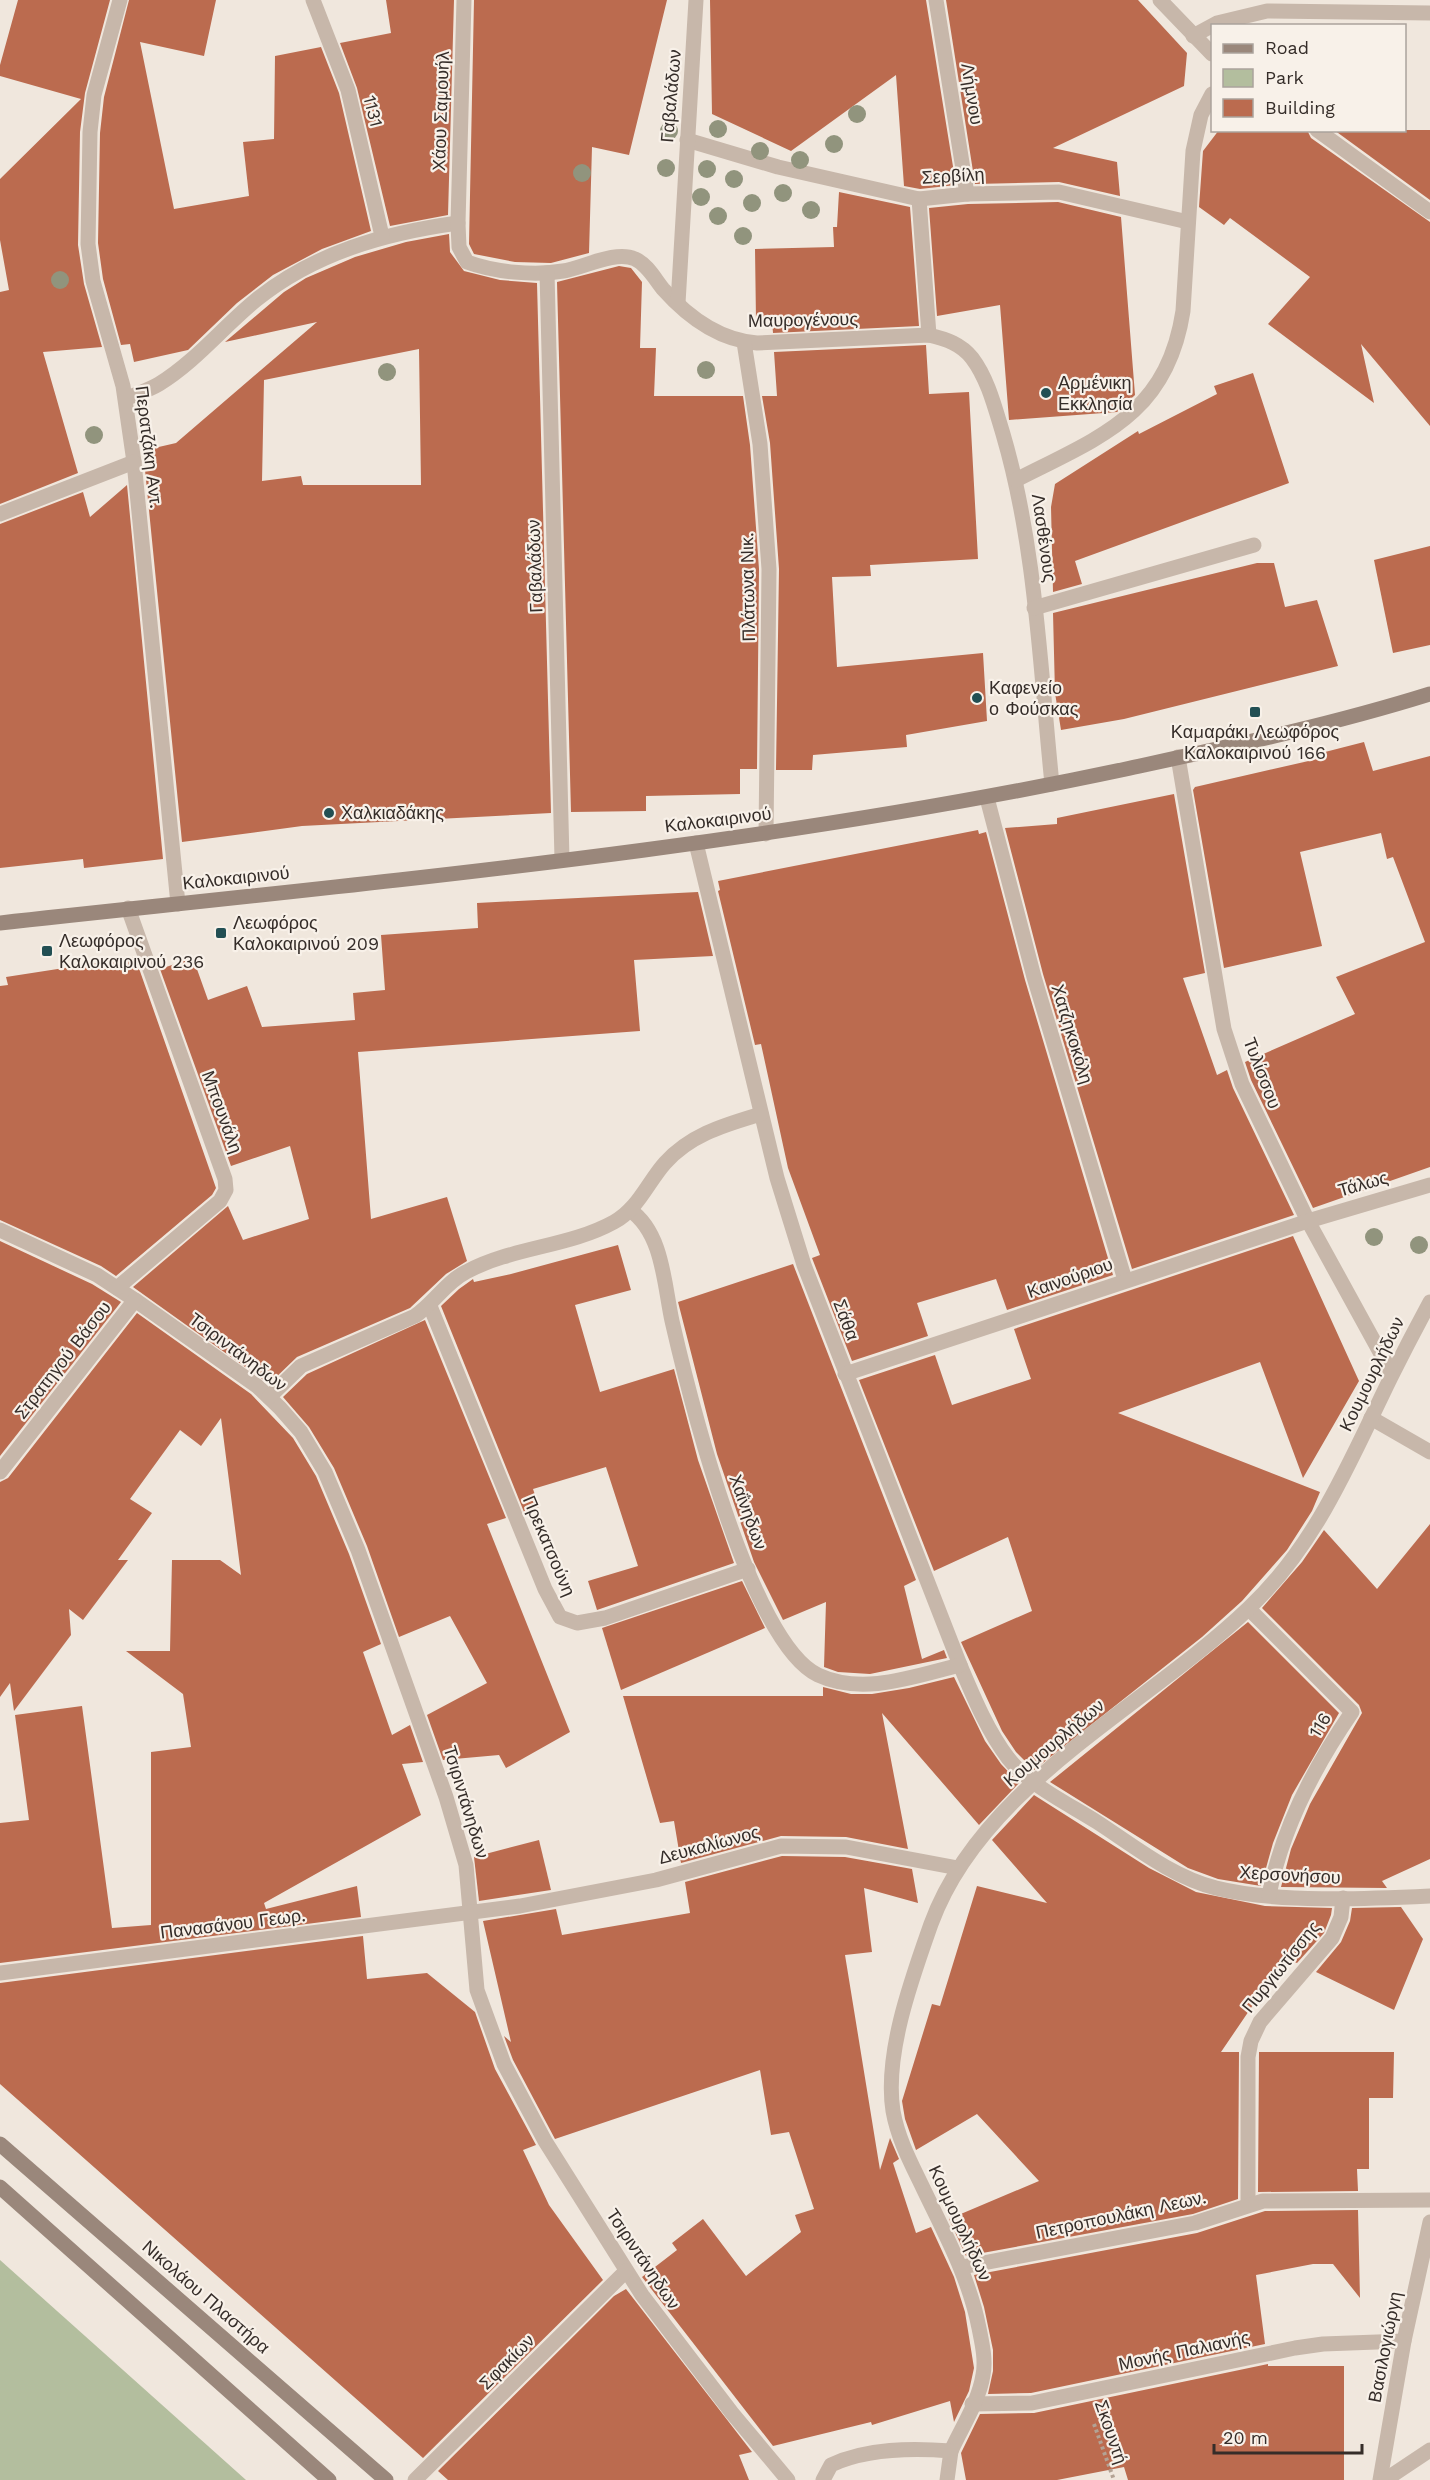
<svg xmlns="http://www.w3.org/2000/svg" width="1430" height="2480" font-family="'Work Sans',sans-serif">
  <rect width="100%" height="100%" fill="#f0e7dd"/>
  <path fill="#b3be9e" d="M0,2260l246,220h-246z"/>
  <g fill="#bb6b4f" fill-rule="evenodd">
    <path d="M18,0h92l-25,93 -5,39 -2,113 6,39 18,63 -59,5 35,121 -78,31v-212l9,-2 -9,-50v-61l81,-80 -81,-23v-11z"/>
    <path d="M129,0h87l-12,56 -64,-14 34,167 75,-13 -6,-54 31,-3 1,-83 46,-9 18,46 32,138 -49,18 -49,26 -36,28 -49,47 -54,12 -4,-18 -9,1 -18,-66 -5,-36 2,-110 4,-36z"/>
    <path d="M386,0h68l-6,215 -58,11 -33,-138 -17,-45 51,-10z"/>
    <path d="M474,0h193l-38,155 -37,-8 -3,106 -38,10 -36,-1 -41,-8 -5,-10z"/>
    <path d="M710,0h216l30,185 -36,4 -16,-3 -8,-111 -105,76 -79,-37z"/>
    <path d="M946,0h192l49,53 -3,33 -131,62 64,14 3,34 -61,-14 -84,2z"/>
    <path d="M1219,130h88l4,8 119,84v204l-69,-82 13,59 -106,-79 42,-47 -80,-59 -6,7 -25,-18 4,-56z"/>
    <path d="M1334,130h96v70z"/>
    <path d="M839,192l71,15 9,119 -146,7 -1,-13h-16l-1,-71 79,-2 -1,-20h4z"/>
    <path d="M1058,202l63,15 14,178 -18,17 -108,8 -9,-115 -63,11 -8,-108 39,-4z"/>
    <path d="M449,234l1,18 14,19 36,9 37,3 14,530 -249,13 -120,16 -37,-372 6,-6 -1,-15 26,-6 141,-121 -92,20 59,-50 22,-14 49,-21 51,-15zM419,349l2,136h-118l-2,-9 -39,5 2,-101z"/>
    <path d="M619,266l12,2 11,14 -2,66h16l-2,48h89l7,49 9,124 -2,200h-17v25l-94,2v15l-75,1 -14,-530z"/>
    <path d="M926,345l3,49 40,-2 9,167 -108,6 1,11 -39,1 5,90 146,-14 4,68 -81,14 1,12 -94,8 -1,15h-36l3,-201 -9,-126 -8,-47h15l-3,-44z"/>
    <path d="M1253,373l36,110 -214,78 7,23 -29,8 -2,-85 4,-23 83,-53 1,3 78,-40 -3,-8z"/>
    <path d="M127,485l36,374 -79,9 -1,-9 -83,9v-344l83,-32 7,25z"/>
    <path d="M1430,546v99l-37,8 -19,-93z"/>
    <path d="M1257,563h17l11,44 32,-7 21,66 -214,53 -63,11 -6,-37 -2,-80z"/>
    <path d="M1364,742l9,29 57,-15v411l-117,41 -62,-128 -6,-18 110,-48 -19,-37 89,-35 -32,-85 -6,2 -6,-26 -81,19 22,94 -98,22 -31,-178 2,-3 131,-30 -1,-5z"/>
    <path d="M1174,794l31,179 -22,5 34,97 10,-5 6,18 61,127 -162,54 -89,-295 -38,-146 52,-4v-6z"/>
    <path d="M978,830l1,4 7,-2 39,148 88,295 -106,35 -11,-31 -79,24 11,33 -76,25 -40,-103 8,-3 -32,-87 -27,-124 -6,1 -37,-154 2,-1 -2,-9z"/>
    <path d="M698,892l15,64 -79,4 6,71 -282,21 13,167 76,-22 20,64 -21,13 -36,34 -113,49 -28,27 -136,-97 95,-81 15,34 66,-21 -19,-73 -59,20 -71,-197 33,-11 15,42 39,-14 15,41 93,-7 -2,-27 32,-3 -4,-55 97,-7 -1,-25z"/>
    <path d="M135,957l81,231 -4,7 -96,81 -15,-10 -101,-46v-234l8,-1 -2,-8z"/>
    <path d="M1293,1236l66,145 -56,97 -43,-116 -142,51 202,79 -8,19 -25,39 -45,51 -40,36 -168,133 -18,-18 -14,-21 -41,-89 71,-31 -24,-74 -74,34 -75,-191 76,-25 17,50 79,-26 -17,-50z"/>
    <path d="M0,1241l92,43 29,18 -121,154z"/>
    <path d="M618,1245l13,45 -56,15 25,87 74,-23 24,91 36,103 -137,47 -9,-29 50,-15 -32,-99 -73,22 6,18 -15,5 -83,-206 18,-17 14,-10 1,3 37,-8z"/>
    <path d="M793,1264l123,316 -12,6 18,73 22,-9 3,8 -77,16 -32,-2 -14,-5 2,-65 -43,18 -29,-58 -37,-108 -39,-152z"/>
    <path d="M137,1313l114,81 42,44 23,38 33,78 32,90 -18,8 29,83 18,-10 13,37 -21,2 19,51 -157,88 2,6 91,-23 4,31 -361,46v-140l29,-3 -14,-105 67,-9 30,222 39,-3v-173l40,-5 -8,-53 -57,-43h44l2,-91h48l21,15 -20,-157 -20,28 -21,-16 -50,69 22,14 -34,47h10l-45,60 -14,-11 2,26 -57,76 -4,-28 -10,14v-215l8,-4z"/>
    <path d="M425,1320l81,198 -19,6 83,208 -64,36 -7,-13 -56,5 -16,-45 60,-32 -37,-67 -51,21 -32,-91 -33,-78 -25,-41 -26,-30 24,-23z"/>
    <path d="M1430,1524v335l-48,22 5,7 -106,-1 10,-38 19,-45 52,-91 -3,-8 -97,-97 40,-46 22,-32 53,59z"/>
    <path d="M742,1581l23,47 -144,62 -19,-62z"/>
    <path d="M1248,1622l91,91 -47,82 -19,48 -12,43 -43,-7 -30,-11 -138,-86z"/>
    <path d="M954,1677l31,64 16,23 18,19 -40,42 -97,-112 26,136 -62,-12 -65,-1 -100,27 -7,-42 -14,2 -37,-127h200v-9l28,7h21l37,-6z"/>
    <path d="M1034,1795l115,73 47,24 69,14 67,2 -1,7 -7,18 -27,30 -12,-5 -64,94h18l-1,147 -45,15 -227,42 -17,-37 90,-38 -62,-67 -61,36 -11,-31 -3,-18 30,-97 8,2 37,-120 70,17 -55,-63z"/>
    <path d="M539,1840l12,50 -72,11 -5,-44z"/>
    <path d="M782,1856l63,1 67,12 6,34 -54,-15 8,64 -27,3 35,215 10,-32 9,21 -6,4 23,70 15,-6 23,50 11,35 9,56 -5,23 -15,31 -4,-21 -78,24 -1,-3 -98,24 -131,-169 35,-27 -5,-7 31,-24 43,57 55,-44 -6,-17 19,-6 -25,-77 -18,3 -11,-65 -205,69 -42,-79 -9,-24 7,6 -28,-121 73,-12 6,26 128,-22 -5,-31z"/>
    <path d="M1401,1907l22,32 -29,71 -78,-38 25,-30 9,-21 2,-13z"/>
    <path d="M363,1936l4,43 60,-6 48,39 20,57 41,76 -13,5 26,55 54,75 -180,178 -423,-374v-101z"/>
    <path d="M1259,2052h135l-1,46h-24v71h-12l1,22 -100,1z"/>
    <path d="M1358,2210l2,88 -27,-34h-20l-57,11 9,69 -234,49 -43,1 5,-23v-21l-9,-43 -10,-32 223,-42 68,-22z"/>
    <path d="M626,2289l126,163 -13,3 10,25h-301l-10,-9 176,-175z"/>
    <path d="M1268,2364v2h76v114h-216l-4,-13 -67,13h-91l-5,-27 19,-39 54,-1z"/>
  </g>
  <g fill="none" stroke-linecap="round" stroke-linejoin="round">
    <path stroke="#b3a294" stroke-width="4" stroke-dasharray="3 3" stroke-linecap="butt" d="M1094,2424l20,56"/>
    <g stroke="#c7b7aa" stroke-width="15">
      <path d="M919,199l10,136"/>
      <path d="M126,399c10,-5 23,-9 33,-15 36,-22 64,-57 97,-84 58,-47 129,-67 202,-77"/>
      <path d="M1248,2204v-147l3,-16 9,-19 72,-84 9,-21 2,-19"/>
    </g>
    <g stroke="#c7b7aa" stroke-width="15">
      <path d="M120,0l-26,95 -4,37 -2,112 5,37 30,105 11,76 44,442"/>
      <path d="M313,0l35,90 34,146"/>
      <path d="M464,0l-6,223 1,24 8,15c27,10 67,14 96,9 20,-3 52,-21 72,-12 12,5 20,20 28,30 24,27 56,51 94,54l172,-8c17,4 32,9 43,23 16,21 23,50 31,76 33,112 37,234 49,350"/>
      <path d="M936,0l31,194"/>
      <path d="M1160,0l52,54"/>
      <path d="M1193,36l24,-13 50,-12 163,2"/>
      <path d="M1317,130l113,82"/>
      <path d="M687,140l91,27 141,32 48,-5 92,-2 129,30"/>
      <path d="M547,273l15,586"/>
      <path d="M678,303l18,-303"/>
      <path d="M744,342l16,102 9,125 -3,265"/>
      <path d="M1016,480c84,-43 151,-65 167,-169l10,-160 8,-36 11,-21"/>
      <path d="M0,514l134,-52"/>
      <path d="M1034,608l220,-63"/>
      <path d="M1178,757l46,272 18,55 66,137 84,153"/>
      <path d="M987,798l47,179 91,303"/>
      <path d="M696,843l81,335 27,87 156,400c14,33 27,65 48,93 22,28 59,45 89,64 37,24 75,55 119,66 60,15 151,11 214,8"/>
      <path d="M630,1210c33,23 34,74 42,111 17,74 78,322 146,354 45,21 97,1 142,-10"/>
      <path d="M0,1230l97,45 38,25 122,86 23,22 21,24 24,40 33,78 88,247 20,68 11,125 27,74 41,77 97,154 90,118 56,67"/>
      <path d="M117,1288l103,-87 6,-11 -1,-11 -97,-271"/>
      <path d="M430,1306l115,283 15,28 17,6 28,-5 143,-49"/>
      <path d="M845,1374l463,-153 122,-36"/>
      <path d="M269,1397l32,-31 114,-50c19,-13 31,-34 51,-44 46,-25 103,-25 148,-50 24,-13 34,-40 51,-59 26,-29 60,-38 96,-49"/>
      <path d="M1371,1418l59,34"/>
      <path d="M0,1472l135,-172"/>
      <path d="M1249,1609l103,103c-38,55 -70,117 -83,183"/>
      <path d="M0,1973l520,-67 136,-26 125,-34 65,1 112,21"/>
      <path d="M962,2267l233,-44 68,-22 167,-1"/>
      <path d="M972,2404l60,-1 263,-55 28,-4 81,-3"/>
      <path d="M951,2451c11,-24 28,-50 32,-76 3,-15 -1,-32 -4,-47 -10,-51 -34,-94 -56,-140 -12,-25 -25,-49 -30,-77 -9,-57 19,-133 38,-187 51,-140 215,-217 318,-316 69,-65 102,-150 143,-233 12,-24 25,-49 38,-73"/>
      <path d="M415,2480l211,-209"/>
      <path d="M823,2480l8,-15c36,-17 81,-17 120,-14l-4,29"/>
      <path d="M1380,2480l24,-139 26,-119"/>
      <path d="M1385,2480l45,-30"/>
    </g>
    <g stroke="#9a877b" stroke-width="15">
      <path d="M0,923c376,-41 755,-75 1126,-154 101,-22 205,-44 304,-75"/>
      <path d="M0,2144l386,336"/>
      <path d="M0,2187l329,293"/>
    </g>
  </g>
  <g fill="#91947d">
    <circle cx="857" cy="114" r="9"/>
    <circle cx="718" cy="129" r="9"/>
    <circle cx="669" cy="131" r="9"/>
    <circle cx="834" cy="144" r="9"/>
    <circle cx="760" cy="151" r="9"/>
    <circle cx="800" cy="160" r="9"/>
    <circle cx="666" cy="168" r="9"/>
    <circle cx="707" cy="169" r="9"/>
    <circle cx="582" cy="173" r="9"/>
    <circle cx="734" cy="179" r="9"/>
    <circle cx="783" cy="193" r="9"/>
    <circle cx="701" cy="197" r="9"/>
    <circle cx="752" cy="203" r="9"/>
    <circle cx="811" cy="210" r="9"/>
    <circle cx="718" cy="216" r="9"/>
    <circle cx="743" cy="236" r="9"/>
    <circle cx="60" cy="280" r="9"/>
    <circle cx="706" cy="370" r="9"/>
    <circle cx="387" cy="372" r="9"/>
    <circle cx="94" cy="435" r="9"/>
    <circle cx="1374" cy="1237" r="9"/>
    <circle cx="1419" cy="1245" r="9"/>
  </g>
  <g fill="#224f53" stroke="#f8f1e9" stroke-width="2">
    <circle cx="1046" cy="393" r="6"/>
    <circle cx="977" cy="698" r="6"/>
    <rect x="1249" y="706" width="12" height="12" rx="3"/>
    <circle cx="329" cy="813" r="6"/>
    <rect x="215" y="927" width="12" height="12" rx="3"/>
    <rect x="41" y="945" width="12" height="12" rx="3"/>
  </g>
  <g text-anchor="middle" stroke-width="4.5" stroke-linejoin="round" paint-order="stroke">
    <g font-size="18" fill="#352d29" stroke="#f8f1e9">
      <text transform="translate(972 94) rotate(81)" y="6">Λήμνου</text>
      <text transform="translate(671 96) rotate(-85)" y="6">Γαβαλάδων</text>
      <text transform="translate(373 111) rotate(76)" y="6">1131</text>
      <text transform="translate(441 111) rotate(-88)" y="6">Χάου Σαμουήλ</text>
      <text transform="translate(953 176) rotate(-3)" y="6">Σερβίλη</text>
      <text transform="translate(803 320) rotate(-1)" y="6">Μαυρογένους</text>
      <text transform="translate(149 447) rotate(83)" y="6">Περατζάκη Αντ.</text>
      <text transform="translate(1044 538) rotate(82)" y="6">Λασθένους</text>
      <text transform="translate(535 566) rotate(-92)" y="6">Γαβαλάδων</text>
      <text transform="translate(748 587) rotate(-91)" y="6">Πλάτωνα Νικ.</text>
      <text transform="translate(718 820) rotate(-7)" y="6">Καλοκαιρινού</text>
      <text transform="translate(236 878) rotate(-6)" y="6">Καλοκαιρινού</text>
      <text transform="translate(1072 1034) rotate(73)" y="6">Χατζηκοκόλη</text>
      <text transform="translate(1262 1073) rotate(69)" y="6">Τυλίσσου</text>
      <text transform="translate(222 1112) rotate(70)" y="6">Μπουνάλη</text>
      <text transform="translate(1363 1184) rotate(-16)" y="6">Τάλως</text>
      <text transform="translate(1070 1278) rotate(-19)" y="6">Καινούριου</text>
      <text transform="translate(846 1320) rotate(69)" y="6">Σάθα</text>
      <text transform="translate(238 1352) rotate(37)" y="6">Τσιριντάνηδων</text>
      <text transform="translate(63 1360) rotate(-52)" y="6">Στρατηγού Βάσου</text>
      <text transform="translate(1372 1374) rotate(-64)" y="6">Κουμουρλήδων</text>
      <text transform="translate(748 1512) rotate(70)" y="6">Χαΐνηδων</text>
      <text transform="translate(549 1546) rotate(67)" y="6">Πρεκατσούνη</text>
      <text transform="translate(1320 1725) rotate(-58)" y="6">116</text>
      <text transform="translate(1054 1743) rotate(-40)" y="6">Κουμουρλήδων</text>
      <text transform="translate(466 1802) rotate(73)" y="6">Τσιριντάνηδων</text>
      <text transform="translate(709 1845) rotate(-15)" y="6">Δευκαλίωνος</text>
      <text transform="translate(1290 1875) rotate(3)" y="6">Χερσονήσου</text>
      <text transform="translate(233 1924) rotate(-7)" y="6">Πανασάνου Γεωρ.</text>
      <text transform="translate(1281 1967) rotate(-51)" y="6">Πυργιωτίσσης</text>
      <text transform="translate(1121 2215) rotate(-12)" y="6">Πετροπουλάκη Λεων.</text>
      <text transform="translate(960 2223) rotate(65)" y="6">Κουμουρλήδων</text>
      <text transform="translate(643 2259) rotate(56)" y="6">Τσιριντάνηδων</text>
      <text transform="translate(206 2297) rotate(41)" y="6">Νικολάου Πλαστήρα</text>
      <text transform="translate(1385 2347) rotate(-79)" y="6">Βασιλογιώργη</text>
      <text transform="translate(1184 2351) rotate(-12)" y="6">Μονής Παλιανής</text>
      <text transform="translate(507 2362) rotate(-45)" y="6">Σφακίων</text>
      <text transform="translate(1111 2432) rotate(71)" y="6">Σκουντή</text>
    </g>
    <g font-size="18" fill="#352d29" stroke="#f8f1e9" text-anchor="start">
      <text x="1058" y="389">Αρμένικη<tspan x="1058" dy="21">Εκκλησία</tspan></text>
      <text x="989" y="694">Καφενείο<tspan x="989" dy="21">ο Φούσκας</tspan></text>
      <text x="1255" y="738" text-anchor="middle">Καμαράκι Λεωφόρος<tspan x="1255" dy="21">Καλοκαιρινού 166</tspan></text>
      <text x="341" y="819">Χαλκιαδάκης</text>
      <text x="233" y="929">Λεωφόρος<tspan x="233" dy="21">Καλοκαιρινού 209</tspan></text>
      <text x="59" y="947">Λεωφόρος<tspan x="59" dy="21">Καλοκαιρινού 236</tspan></text>
    </g>
  </g>
  <rect x="1211" y="24" width="195" height="108" fill="#f8f1e9" stroke="#aaa39c" stroke-width="1.5"/>
  <rect x="1223" y="44" width="30" height="9" fill="#9a877b" stroke="#aaa39c" stroke-width="1.5"/>
  <text x="1265" y="54" font-size="18" fill="#352d29">Road</text>
  <rect x="1223" y="69" width="30" height="18" fill="#b3be9e" stroke="#aaa39c" stroke-width="1.5"/>
  <text x="1265" y="84" font-size="18" fill="#352d29">Park</text>
  <rect x="1223" y="99" width="30" height="18" fill="#bb6b4f" stroke="#aaa39c" stroke-width="1.5"/>
  <text x="1265" y="114" font-size="18" fill="#352d29">Building</text>
  <path d="M1214 2444v9h148v-9" fill="none" stroke="#352d29" stroke-width="3"/>
  <text x="1223" y="2444" font-size="18" fill="#352d29" stroke="#f8f1e9" stroke-width="4.5" paint-order="stroke">20 m</text>
</svg>
